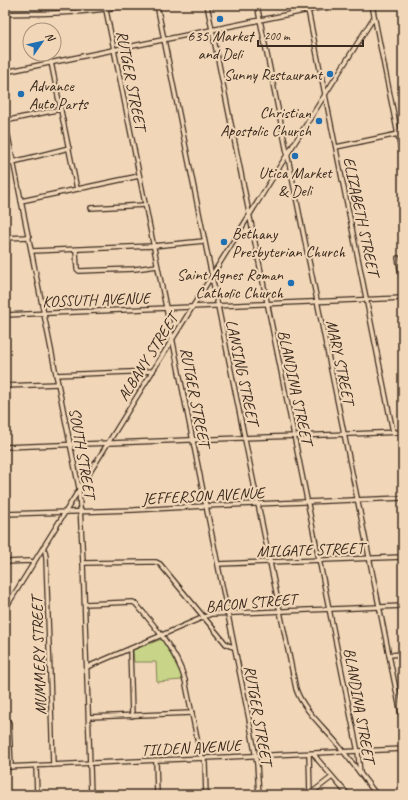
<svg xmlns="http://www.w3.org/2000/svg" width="408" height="800" font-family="Caveat,sans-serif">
  <rect width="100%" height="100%" fill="#f1d7b8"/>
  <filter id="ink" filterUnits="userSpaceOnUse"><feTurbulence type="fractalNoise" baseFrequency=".025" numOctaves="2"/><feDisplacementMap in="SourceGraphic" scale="8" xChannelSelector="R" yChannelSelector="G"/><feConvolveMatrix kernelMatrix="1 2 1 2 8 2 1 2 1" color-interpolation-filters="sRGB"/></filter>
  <g filter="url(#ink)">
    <path fill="#c8d588" stroke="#828053" d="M162,639l19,34 1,7 -25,2 -1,-20h-22l-1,-12z"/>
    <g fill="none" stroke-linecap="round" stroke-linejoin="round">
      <g stroke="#3b2a1e" stroke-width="6">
        <g id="minor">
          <path d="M105,5l144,714 8,45 2,31"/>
          <path d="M157,5l101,499 38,185c7,21 29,39 43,57 13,16 25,33 38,49"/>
          <path d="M207,5l151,747 2,21"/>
          <path d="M257,5l146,719"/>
          <path d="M307,5l86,427"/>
          <path d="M372,5l31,155"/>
          <path d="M5,14c40,-1 82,0 121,-9"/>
          <path d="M51,62l26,127"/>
          <path d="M5,72l329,-67"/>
          <path d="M5,121l74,367 4,75 8,232"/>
          <path d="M5,121l56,-12"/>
          <path d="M336,147l67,-14"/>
          <path d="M5,164l64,-16"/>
          <path d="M21,201l118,-25"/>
          <path d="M91,208l54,-3"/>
          <path d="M5,238l24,-1"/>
          <path d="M76,250l1,19 2,2 56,-2 22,-3"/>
          <path d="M32,251l121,-5 51,-5"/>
          <path d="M398,258l5,27"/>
          <path d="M5,315l398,-17"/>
          <path d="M56,375l97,-4"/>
          <path d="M5,386l53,-2"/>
          <path d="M5,447l398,-15"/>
          <path d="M5,514l129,-4 71,-4 198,-8"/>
          <path d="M43,547l2,4 1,6 7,208"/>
          <path d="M5,562l25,-1 4,2"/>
          <path d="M83,563l65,-1h8l4,2 66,80 4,2 4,1"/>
          <path d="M218,564l185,-7"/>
          <path d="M85,604l48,-2 3,2c19,22 41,48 49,76l15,73 5,10 1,32"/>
          <path d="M5,609l270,-435 99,-157"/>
          <path d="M5,622l1,22"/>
          <path d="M130,649l2,67"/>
          <path d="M389,655l14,-1"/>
          <path d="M87,667l124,-53 192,-8"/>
          <path d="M5,717l4,6 2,44"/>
          <path d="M89,717l103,-4"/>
          <path d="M309,754l1,41"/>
          <path d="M314,754l4,6 30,35"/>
          <path d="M156,761l1,34"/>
          <path d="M36,766l1,29"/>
          <path d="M5,767l398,-18"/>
          <path d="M310,794l22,-17"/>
        </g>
      </g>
      <use href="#minor" stroke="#f1d7b8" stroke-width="3.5"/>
    </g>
  </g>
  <g fill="#1f6fb2" stroke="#f1d7b8" stroke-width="1.5">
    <circle cx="220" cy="19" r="4"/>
    <circle cx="330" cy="74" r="4"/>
    <circle cx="21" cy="94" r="4"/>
    <circle cx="319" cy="121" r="4"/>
    <circle cx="295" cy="156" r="4"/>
    <circle cx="224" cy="242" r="4"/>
    <circle cx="291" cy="283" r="4"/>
  </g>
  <g text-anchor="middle" stroke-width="4" stroke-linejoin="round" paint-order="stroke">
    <g font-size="16" fill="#3b2a1e" stroke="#f1d7b8" text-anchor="end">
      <text x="220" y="41" text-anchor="middle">635 Market<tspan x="220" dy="18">and Deli</tspan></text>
      <text x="322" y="80">Sunny Restaurant</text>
      <text x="29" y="91" text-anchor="start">Advance<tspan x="29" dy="18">Auto Parts</tspan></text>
      <text x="311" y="118">Christian<tspan x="311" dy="18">Apostolic Church</tspan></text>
      <text x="295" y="178" text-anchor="middle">Utica Market<tspan x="295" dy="18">&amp; Deli</tspan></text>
      <text x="232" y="239" text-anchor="start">Bethany<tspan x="232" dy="18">Presbyterian Church</tspan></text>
      <text x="283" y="280">Saint Agnes Roman<tspan x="283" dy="18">Catholic Church</tspan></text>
    </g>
    <g font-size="16" fill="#3b2a1e" stroke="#f1d7b8">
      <text transform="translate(132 80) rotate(79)" y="6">RUTGER STREET</text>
      <text transform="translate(362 216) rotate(78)" y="6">ELIZABETH STREET</text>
      <text transform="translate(96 299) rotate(-2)" y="6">KOSSUTH AVENUE</text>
      <text transform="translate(147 357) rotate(-58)" y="6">ALBANY STREET</text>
      <text transform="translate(341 362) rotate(78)" y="6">MARY STREET</text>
      <text transform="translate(243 372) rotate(78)" y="6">LANSING STREET</text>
      <text transform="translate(296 387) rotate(78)" y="6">BLANDINA STREET</text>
      <text transform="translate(196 397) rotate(79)" y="6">RUTGER STREET</text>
      <text transform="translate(83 453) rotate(80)" y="6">SOUTH STREET</text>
      <text transform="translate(203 495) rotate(-3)" y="6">JEFFERSON AVENUE</text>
      <text transform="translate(310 549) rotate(-2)" y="6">MILGATE STREET</text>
      <text transform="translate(251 602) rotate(-5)" y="6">BACON STREET</text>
      <text transform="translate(38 656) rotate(-92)" y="6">MUMMERY STREET</text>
      <text transform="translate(360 705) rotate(80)" y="6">BLANDINA STREET</text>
      <text transform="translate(259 715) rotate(80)" y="6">RUTGER STREET</text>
      <text transform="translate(191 747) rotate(-3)" y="6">TILDEN AVENUE</text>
    </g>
  </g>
  <rect width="408" height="800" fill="none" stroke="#f1d7b8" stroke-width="20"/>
  <rect x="10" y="10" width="388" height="780" fill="none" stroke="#3b2a1e" stroke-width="1.5" filter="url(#ink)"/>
  <g transform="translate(42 42) rotate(56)"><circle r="19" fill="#f1d7b8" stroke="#a8927a"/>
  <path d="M0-3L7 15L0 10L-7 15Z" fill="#1f6fb2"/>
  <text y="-6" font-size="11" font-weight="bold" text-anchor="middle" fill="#3b2a1e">N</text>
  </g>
  <path d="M258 40v6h105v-6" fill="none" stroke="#3b2a1e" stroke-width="2"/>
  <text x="264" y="40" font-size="12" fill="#3b2a1e" stroke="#f1d7b8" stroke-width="3" paint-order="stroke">200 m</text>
</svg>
